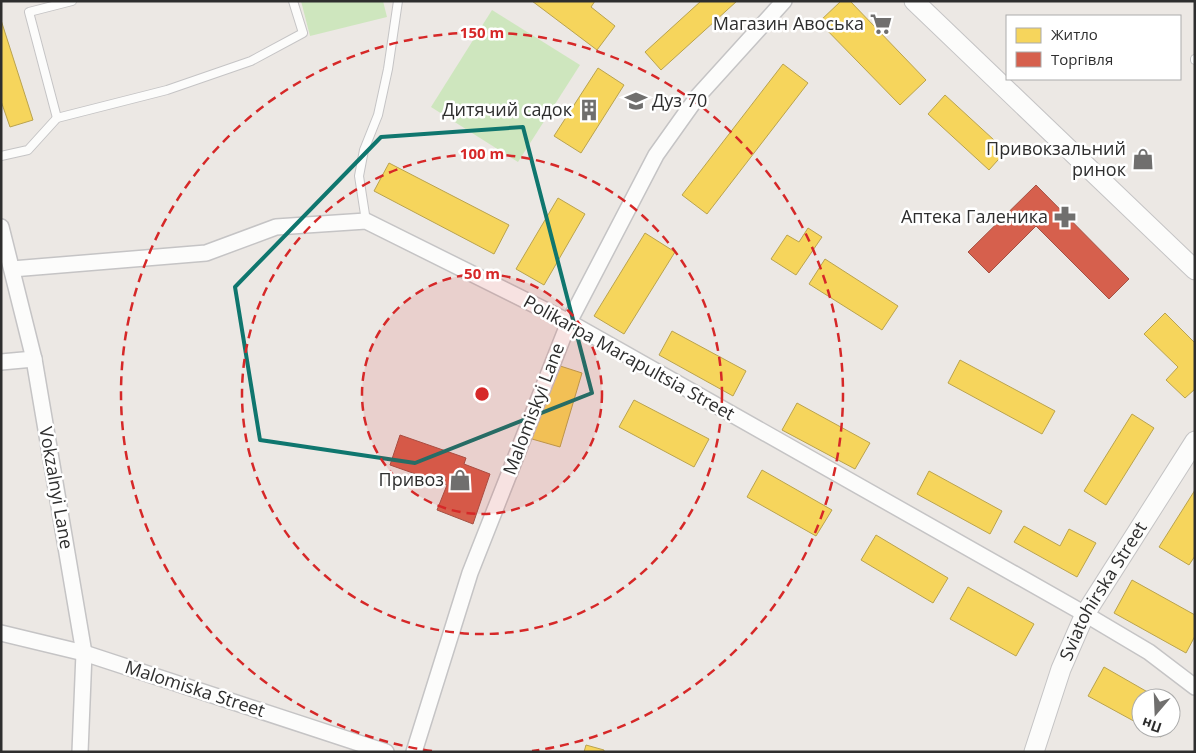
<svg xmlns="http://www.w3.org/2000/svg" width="1196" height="753" font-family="'Open Sans',sans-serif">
  <rect width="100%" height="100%" fill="#ece8e4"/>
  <g fill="#cee6be">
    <path d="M301,1h82l4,16 -77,19z"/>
    <path d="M492,10l88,55 -62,97 -87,-55z"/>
  </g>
  <g fill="#f6d55c" stroke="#baa34e">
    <path d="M532,1h63l-4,6 24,19 -18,24z"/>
    <path d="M701,1h36l-76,69 -16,-18z"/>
    <path d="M841,1h9l76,79 -26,25 -81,-83z"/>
    <path d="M1,20l32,100 -23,7 -9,-26z"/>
    <path d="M783,64l25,19 -101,131 -25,-19z"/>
    <path d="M598,68l26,17 -43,68 -27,-17z"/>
    <path d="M945,95l61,56 -17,19 -61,-56z"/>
    <path d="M389,163l120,62 -15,29 -120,-63z"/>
    <path d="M558,198l27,16 -41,71 -28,-16z"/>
    <path d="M808,228l14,9 -26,38 -25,-16 16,-24 12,7z"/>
    <path d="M645,233l30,19 -51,82 -30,-18z"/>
    <path d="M825,259l73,47 -16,24 -73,-46z"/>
    <path d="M1165,313l30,30v46l-10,9 -19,-18 12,-13 -34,-33z"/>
    <path d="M672,331l74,40 -13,25 -74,-41z"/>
    <path d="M960,360l95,51 -13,23 -94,-51z"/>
    <path d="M554,364l28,9 -22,74 -28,-8z"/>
    <path d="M634,400l75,39 -15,28 -75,-40z"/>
    <path d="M797,403l73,40 -15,26 -73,-39z"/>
    <path d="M1132,414l22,14 -48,77 -22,-14z"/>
    <path d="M762,470l70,40 -16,26 -69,-39z"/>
    <path d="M929,471l73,40 -12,23 -73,-40z"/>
    <path d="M1195,490v66l-6,9 -30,-18z"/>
    <path d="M1024,526l36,20 9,-17 27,14 -19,34 -63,-35z"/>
    <path d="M876,535l72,43 -15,25 -72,-43z"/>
    <path d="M1132,580l63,35v21l-9,17 -72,-40z"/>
    <path d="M968,587l66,37 -18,32 -66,-37z"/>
    <path d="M1104,667l54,31h-17v27l-53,-29z"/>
    <path d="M1171,705l6,4 -6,10z"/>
    <path d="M1145,728h21l-5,9z"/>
    <path d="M586,745l18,5v2h-20z"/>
  </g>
  <g fill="#d6604d" stroke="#a45144">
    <path d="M1036,185l93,94 -20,20 -73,-73 -47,47 -21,-21z"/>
    <path d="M400,435l66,23 -2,6 26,10 -17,50 -36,-14 10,-25 -57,-20z"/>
  </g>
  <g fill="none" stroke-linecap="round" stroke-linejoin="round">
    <g stroke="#c5c4c5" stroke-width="10">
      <g id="service">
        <path d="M1195,59v1"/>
        <path d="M57,118l-28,-106 43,-11"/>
        <path d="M1,156l27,-6 29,-32 110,-28 84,-29 52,-28 -10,-32"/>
        <path d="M366,221l-7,-45 5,-26 14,-35 10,-46 10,-68"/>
      </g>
    </g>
    <g stroke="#c5c4c5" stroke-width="18">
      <g id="minor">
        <path d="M1,227l33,132 50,294 -4,99"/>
        <path d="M12,269l194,-16 70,-26 90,-6 203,101 516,292 64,38 46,35"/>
        <path d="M1,362l33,-3"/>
        <path d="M1,633l83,20 302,99"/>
        <path d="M414,752l56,-179 99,-251 87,-167 42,-59 86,-95"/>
      </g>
    </g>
    <g stroke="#c5c4c5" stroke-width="21">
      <g id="tertiary">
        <path d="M914,1l281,269"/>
        <path id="s1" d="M1034,752l27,-83 24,-55 110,-173"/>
      </g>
    </g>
    <use href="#service" stroke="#fcfcfb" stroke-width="8"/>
    <use href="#minor" stroke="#fcfcfb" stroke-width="15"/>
    <use href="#tertiary" stroke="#fcfcfb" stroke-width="19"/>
  </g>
  <path fill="none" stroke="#0f766e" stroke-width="4" stroke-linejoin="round" d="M523,127l69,266 -177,70 -155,-23 -25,-153 146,-150z"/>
  <circle cx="482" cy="394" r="120" fill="#d62828" fill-opacity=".12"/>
  <g fill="none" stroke="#d62828" stroke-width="2.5" stroke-dasharray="9 6">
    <circle cx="482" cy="394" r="120"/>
    <circle cx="482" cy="394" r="240"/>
    <path d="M432 751A361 361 0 1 1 532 751"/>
  </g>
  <defs>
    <g id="supermarket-bare" transform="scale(1.725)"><path d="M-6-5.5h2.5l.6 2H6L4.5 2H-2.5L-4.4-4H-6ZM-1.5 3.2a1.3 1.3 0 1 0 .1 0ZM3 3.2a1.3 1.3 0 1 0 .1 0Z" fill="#706f6e" stroke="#fff" stroke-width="2.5" paint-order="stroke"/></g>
    <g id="school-bare" transform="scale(1.725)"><path d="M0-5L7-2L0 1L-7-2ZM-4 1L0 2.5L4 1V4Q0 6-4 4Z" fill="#706f6e" stroke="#fff" stroke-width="2.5" paint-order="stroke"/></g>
    <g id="building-bare" transform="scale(1.725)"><path d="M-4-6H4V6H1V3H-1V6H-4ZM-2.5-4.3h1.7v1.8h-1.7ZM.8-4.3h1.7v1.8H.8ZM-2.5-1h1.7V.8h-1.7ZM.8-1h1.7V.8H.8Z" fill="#706f6e" stroke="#fff" stroke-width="2.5" paint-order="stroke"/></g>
    <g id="shop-bare" transform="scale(1.725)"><path d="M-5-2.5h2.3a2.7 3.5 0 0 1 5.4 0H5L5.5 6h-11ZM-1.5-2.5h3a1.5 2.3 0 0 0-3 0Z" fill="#706f6e" stroke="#fff" stroke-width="2.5" paint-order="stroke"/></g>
    <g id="pharmacy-bare" transform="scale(1.725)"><path d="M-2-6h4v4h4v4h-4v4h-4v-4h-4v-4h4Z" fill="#706f6e" stroke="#fff" stroke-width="2.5" paint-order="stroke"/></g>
  </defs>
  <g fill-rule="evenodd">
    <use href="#supermarket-bare" x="881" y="24"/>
    <use href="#school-bare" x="636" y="101"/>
    <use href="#building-bare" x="589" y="110"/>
    <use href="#shop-bare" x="1143" y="159"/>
    <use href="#pharmacy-bare" x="1065" y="217"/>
    <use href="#shop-bare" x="460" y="480"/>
  </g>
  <g text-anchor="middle" stroke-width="5" stroke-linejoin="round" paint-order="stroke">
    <g font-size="18" fill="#2e2e2e" stroke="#fff" text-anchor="end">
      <text x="864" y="30">Магазин Авоська</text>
      <text x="652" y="107" text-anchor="start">Дуз 70</text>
      <text x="572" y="116">Дитячий садок</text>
      <text x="1126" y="155">Привокзальний<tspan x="1126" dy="21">ринок</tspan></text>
      <text x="1048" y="223">Аптека Галеника</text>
      <text x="444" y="486">Привоз</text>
    </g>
    <g font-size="18" fill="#2e2e2e" stroke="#fff">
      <text transform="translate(629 358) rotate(29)" y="6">Polikarpa Marapultsia Street</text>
      <text transform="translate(534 409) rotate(-69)" y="6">Malomiskyi Lane</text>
      <text transform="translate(56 488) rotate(80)" y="6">Vokzalnyi Lane</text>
      <text dy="6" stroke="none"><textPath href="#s1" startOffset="176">Sviatohirska Street</textPath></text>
      <text transform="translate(195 689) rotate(18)" y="6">Malomiska Street</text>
    </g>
  </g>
  <circle cx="482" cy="394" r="8" fill="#d62828" stroke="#fff" stroke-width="2.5"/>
  <g font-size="15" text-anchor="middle" font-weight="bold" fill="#d62828" stroke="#fff" stroke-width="5" stroke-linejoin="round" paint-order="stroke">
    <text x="482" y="38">150 m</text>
    <text x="482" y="159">100 m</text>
    <text x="482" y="279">50 m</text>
  </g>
  <rect width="1196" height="753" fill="none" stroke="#2e2e2e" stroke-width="5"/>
  <rect x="1006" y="15" width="175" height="65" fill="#ffffff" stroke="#ababab"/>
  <rect x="1016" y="28" width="25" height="15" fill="#f6d55c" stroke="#ababab"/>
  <text x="1051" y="40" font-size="15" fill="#2e2e2e">Житло</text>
  <rect x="1016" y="52" width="25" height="15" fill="#d6604d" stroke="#ababab"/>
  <text x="1051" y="65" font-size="15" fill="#2e2e2e">Торгівля</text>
  <g transform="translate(1156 713) rotate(199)"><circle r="24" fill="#ffffff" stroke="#ababab"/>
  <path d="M0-4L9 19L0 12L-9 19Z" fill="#706f6e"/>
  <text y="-8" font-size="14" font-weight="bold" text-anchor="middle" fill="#2e2e2e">Пн</text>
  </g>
</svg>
